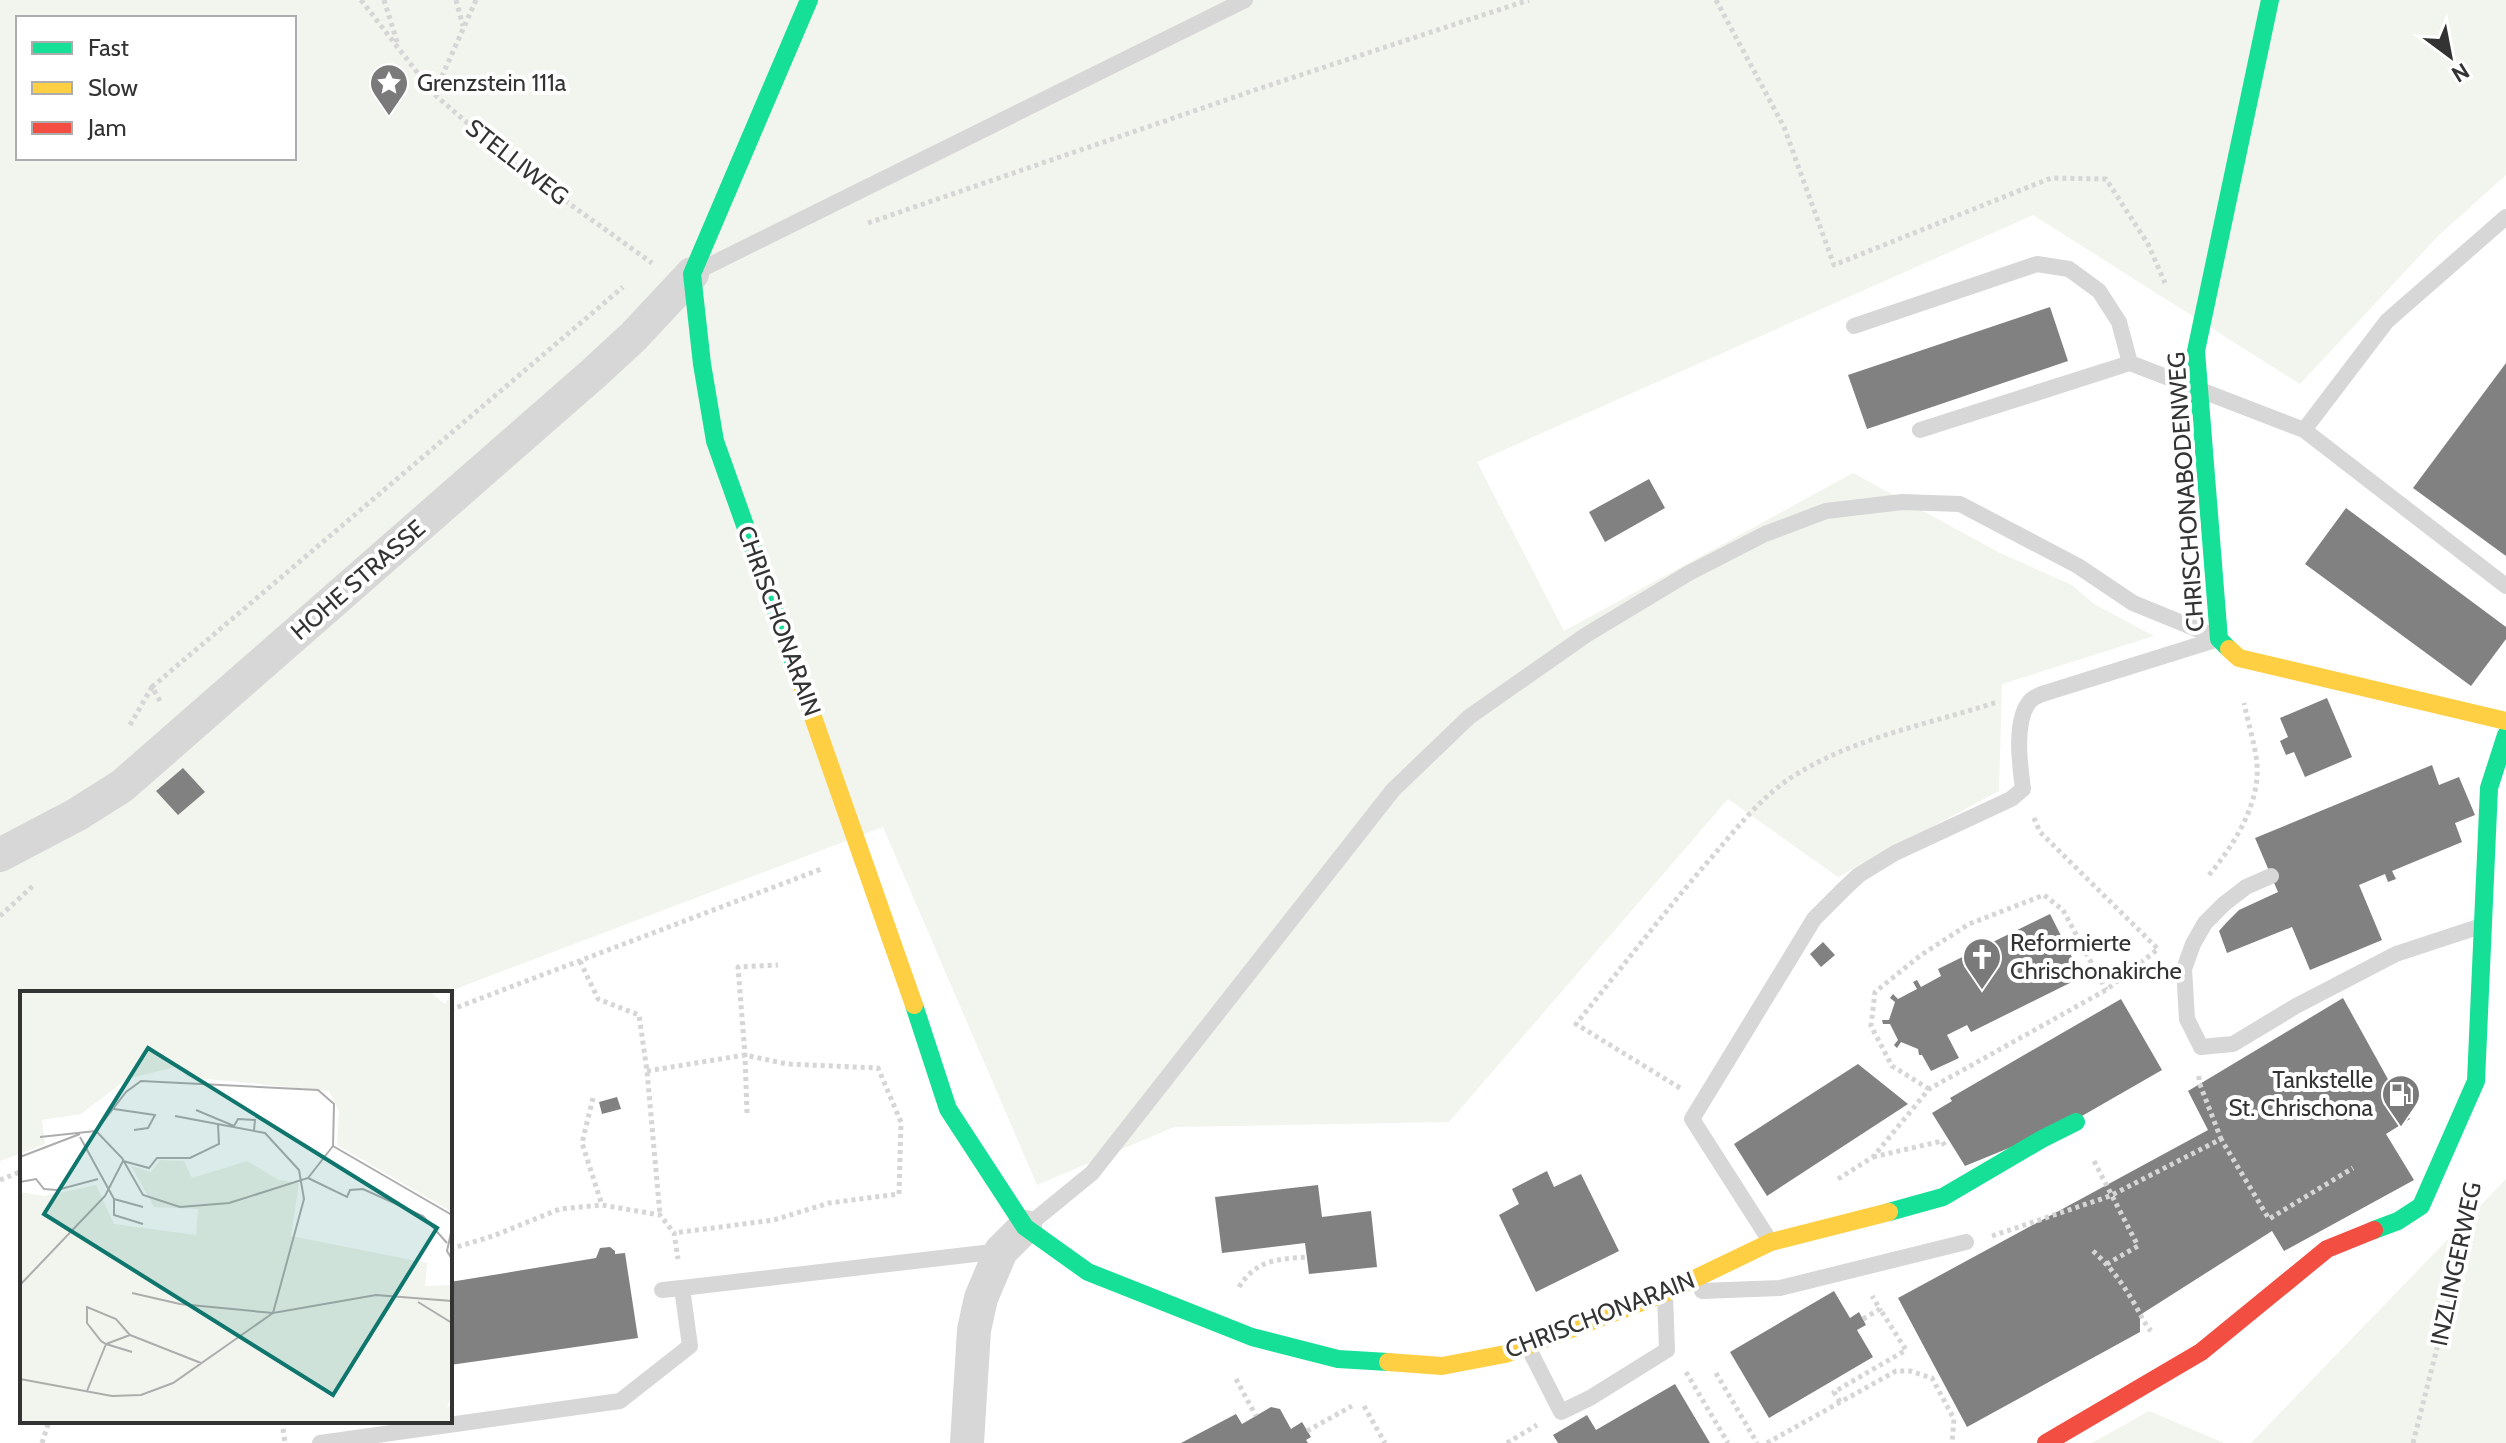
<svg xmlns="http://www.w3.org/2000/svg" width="2506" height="1443" font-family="Cabin,sans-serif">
  <rect width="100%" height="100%" fill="#fff"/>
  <g fill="#f1f5ed" fill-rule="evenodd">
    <path d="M0,0h2506v175l-68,61 -138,148 -267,-169 -556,247 87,169 289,-158 147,80 72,32 22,19 60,32 -152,48 -3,107 -161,86 -110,-78 -279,323 -275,5 -137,58 -154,-358 -438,166h-423v160l-22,8zM18,18h276v140h-276z"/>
    <path d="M2506,1179v264h-255z"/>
    <path d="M2149,1411l75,32h-132z"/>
  </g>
  <g fill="#818181">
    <path d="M2050,307l18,54 -201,68 -19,-54z"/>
    <path d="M2506,363v193l-93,-68z"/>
    <path d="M1649,479l16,29 -60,34 -16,-30z"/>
    <path d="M2346,508l160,119v12l-35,47 -166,-122z"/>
    <path d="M2327,698l25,59 -47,20 -11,-25 -8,3 -6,-14 8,-4 -8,-19z"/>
    <path d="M2432,765l7,20 20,-8 16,38 -20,8 7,19 -70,29 4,8 -8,3 -3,-8 -26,11 23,55 -72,30 -18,-43 -65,26 -8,-22 8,-9 12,-12 39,-18 -23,-54z"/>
    <path d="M183,768l22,24 -27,23 -22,-24z"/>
    <path d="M2050,914l32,63 -111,55 -4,-7 -20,10 12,23 -28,13 -9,-16h-3l-1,-6 -17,-7 -4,6 -3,-3 4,-5 -8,-16h-7l-1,-4h7l6,-18 -5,-4 3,-4 5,5 19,-10 -4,-7 4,-2 4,7 20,-11 -3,-7z"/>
    <path d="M1823,942l12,13 -14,12 -11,-13z"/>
    <path d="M2343,998l67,121 -24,15 28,46 -130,71 -12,-20 -132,84v17l-173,95 -69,-129 310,-168 -20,-39z"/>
    <path d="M2121,999l41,71 -94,54 -103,42 -33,-53 20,-12 -2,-3z"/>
    <path d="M1858,1064l50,40 -141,92 -33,-52z"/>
    <path d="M617,1097l4,12 -19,5 -3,-12z"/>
    <path d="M1547,1171l7,16 27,-13 38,77 -83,41 -37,-77 20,-11 -7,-15z"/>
    <path d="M1318,1185l4,32 49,-6 6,56 -68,7 -4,-31 -83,10 -7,-56z"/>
    <path d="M610,1247l5,4v3l10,-1 13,85 -188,27v-83l146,-24 4,-10z"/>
    <path d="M1834,1291l16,27 9,-6 7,13 -9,5 16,27 -104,61 -39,-66z"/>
    <path d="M1675,1384l35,59h-152l-5,-8 34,-20 9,15z"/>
    <path d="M1271,1407l9,2 11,20 11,-7 9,15 -5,3 2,3h-127l55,-29 6,10z"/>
  </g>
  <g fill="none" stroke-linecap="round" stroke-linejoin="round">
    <g stroke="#d6d6d6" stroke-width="5" stroke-dasharray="4 4" stroke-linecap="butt">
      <path d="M361,0l73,94"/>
      <path d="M384,0l14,45"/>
      <path d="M456,0l7,26"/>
      <path d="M476,0l-42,94 84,73 134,96"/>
      <path d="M1716,0l68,127 50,138 217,-87 55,1 42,65 17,39"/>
      <path d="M868,223l387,-133 274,-90"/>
      <path d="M160,701l-8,-14 471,-400"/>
      <path d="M130,725l22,-38"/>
      <path d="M2209,875c25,-30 51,-71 48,-111 -2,-20 -9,-41 -13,-61"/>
      <path d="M0,916l35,-32"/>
      <path d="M2070,951l12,-5"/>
      <path d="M580,961l18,38 41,16 8,56 13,144"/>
      <path d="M450,1010l374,-142"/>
      <path d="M647,1071l98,-16 42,9 91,4 23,54 -2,72 -70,9 -55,17 -100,13"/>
      <path d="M2199,1076v6l22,57"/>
      <path d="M1680,1088l-104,-64c47,-58 93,-118 142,-174 21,-25 47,-56 74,-73 62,-40 135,-52 205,-75"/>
      <path d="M1929,1089l-37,-23 -21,-40 4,-34 46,-37 48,-31 75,-29 19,15 43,80"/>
      <path d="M593,1098l-11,45 20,62"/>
      <path d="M747,1113l-2,-58 -7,-88 40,-2"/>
      <path d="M1873,1157l69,-16 4,7"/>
      <path d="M2094,1161l44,85 -31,18"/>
      <path d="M1838,1179l35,-22 56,-68 177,-99 52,-41 -118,-117 -7,-16"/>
      <path d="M0,1180l22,-9"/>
      <path d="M1992,1236l118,-40 111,-57 48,80 84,-51"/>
      <path d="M450,1249l43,-13 67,-27 42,-4 58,10 14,18 4,26"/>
      <path d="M2093,1251c17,15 30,33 41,52 6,10 9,19 17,28"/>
      <path d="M1239,1287c17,-27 38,-28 68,-30"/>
      <path d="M1863,1319l17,-10 -8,-13"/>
      <path d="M1686,1372l42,71"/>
      <path d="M1716,1373l41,70"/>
      <path d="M1236,1379l20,37"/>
      <path d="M1840,1402l-6,-10 72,-42 -26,-41"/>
      <path d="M1364,1406l21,37"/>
      <path d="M282,1421l3,22"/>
      <path d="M1307,1431l45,-25"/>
      <path d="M42,1443l7,-22"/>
      <path d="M1507,1443l30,-18"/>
      <path d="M1767,1443l129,-72h14l22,7 22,41 -2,24"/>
      <path d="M2413,1443l48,-190 7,-39"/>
    </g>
    <g stroke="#d7d7d7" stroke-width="16">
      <path d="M704,268l541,-268"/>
      <path d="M1854,326l183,-62 32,5 30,22 20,31 11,41 174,67 202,156"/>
      <path d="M1920,430l210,-67"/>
      <path d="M2304,430l83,-109 119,-104"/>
      <path d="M2271,876l-25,11 -22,17 -19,19 -12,21 -9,25 3,50 14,28 32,-3 63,-38 100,-52 85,-28"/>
      <path d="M1026,1227l66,-54 301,-383 76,-73 117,-82 103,-62 76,-39 61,-23 76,-9 58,2 118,62 55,37 81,33"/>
      <path d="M1770,1241l-78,-122 122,-200 32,-32 13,-12 36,-22 116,-54 12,-10c-3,-23 -10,-70 8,-89 3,-3 7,-4 11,-6l176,-55"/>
      <path d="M662,1290l20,-2"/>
      <path d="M1702,1291l78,-3 186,-46"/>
      <path d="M1529,1349l32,63 29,-14 77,-48 -2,-55"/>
      <path d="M320,1443l300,-42 70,-55 -8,-58 319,-37"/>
    </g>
    <g stroke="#d7d7d7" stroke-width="34">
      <path d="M0,855l76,-40 46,-29 472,-413 39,-36 59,-63"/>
      <path d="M967,1443l7,-113 7,-32 20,-47 24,-24"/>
    </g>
    <g stroke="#16e098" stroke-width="18">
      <path d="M2229,649l-10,-10 -23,-288 74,-351"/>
      <path d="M800,680l-85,-239 -13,-77 -10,-90 117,-274"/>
      <path d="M914,1005l34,104 77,118 63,45 164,65 86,22 50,3"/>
      <path d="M1889,1212l54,-15 99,-58 34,-17"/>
      <path d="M2374,1230l24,-9 23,-15 55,-125 13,-293 17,-53"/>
    </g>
    <g stroke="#ffcf43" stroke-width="18">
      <path d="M2229,649l10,9 267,63"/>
      <path d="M800,680l114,325"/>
      <path d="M1388,1362l54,4 63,-12 160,-61 106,-51 118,-30"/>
    </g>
    <path stroke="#f24e42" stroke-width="18" d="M2046,1443l155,-91 126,-103 47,-19"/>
  </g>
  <defs>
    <g id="sight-pin" transform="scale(2)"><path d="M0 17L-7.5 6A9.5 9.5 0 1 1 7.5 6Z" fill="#7a7a7a" stroke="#fff"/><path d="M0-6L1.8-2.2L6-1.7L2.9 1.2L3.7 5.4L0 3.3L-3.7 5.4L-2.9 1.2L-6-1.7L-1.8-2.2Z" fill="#fff"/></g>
    <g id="church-pin" transform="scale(2)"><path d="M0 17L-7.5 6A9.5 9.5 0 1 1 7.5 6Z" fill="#7a7a7a" stroke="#fff"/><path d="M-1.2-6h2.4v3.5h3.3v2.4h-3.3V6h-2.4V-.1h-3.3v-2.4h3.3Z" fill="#fff"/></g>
    <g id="fuel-pin" transform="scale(2)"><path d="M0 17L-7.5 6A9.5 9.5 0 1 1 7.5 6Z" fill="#7a7a7a" stroke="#fff"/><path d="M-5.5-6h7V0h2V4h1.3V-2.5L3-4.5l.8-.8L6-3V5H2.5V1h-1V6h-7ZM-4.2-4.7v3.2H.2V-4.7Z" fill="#fff"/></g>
  </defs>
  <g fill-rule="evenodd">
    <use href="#sight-pin" x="389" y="83"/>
    <use href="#church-pin" x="1982" y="957"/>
    <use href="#fuel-pin" x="2401" y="1094"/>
  </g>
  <g text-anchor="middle" stroke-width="8" stroke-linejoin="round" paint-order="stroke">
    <g font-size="24" fill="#333" stroke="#fff" text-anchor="start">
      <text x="417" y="91">Grenzstein 111a</text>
      <text x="2010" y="951">Reformierte<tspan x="2010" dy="28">Chrischonakirche</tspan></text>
      <text x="2373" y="1088" text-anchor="end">Tankstelle<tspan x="2373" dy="28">St. Chrischona</tspan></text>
    </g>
    <g font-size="24" fill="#333" stroke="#fff">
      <text transform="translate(517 162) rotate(38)" y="8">STELLIWEG</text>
      <text transform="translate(2186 492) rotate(-94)" y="8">CHRISCHONABODENWEG</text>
      <text transform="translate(358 580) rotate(-41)" y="8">HOHE STRASSE</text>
      <text transform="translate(779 621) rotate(70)" y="8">CHRISCHONARAIN</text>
      <text transform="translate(2456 1264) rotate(-78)" y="8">INZLINGERWEG</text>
      <text transform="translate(1600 1315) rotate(-21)" y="8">CHRISCHONARAIN</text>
    </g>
  </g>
  <g transform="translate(20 991)">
    <rect width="432" height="432" fill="#fff"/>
    <path d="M0,0h409l16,13 7,-13v221l-115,-67 2,-34 -10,-20 -142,-14 -8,-11 -52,13 -46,35 -39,6 3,24 -25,10zM140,169l24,1 8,17 55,-17 32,19 20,3 -8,53 136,27 -2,23 27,-1v110l-5,12 5,-2v18h-432v-231l24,4 52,-11 18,39 82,11 2,-26 -44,-2 -23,-41 20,6z" fill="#f1f5ed"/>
    <path fill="none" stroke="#adadad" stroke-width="2" d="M94,118l41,6 -7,13 -14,2M176,119l38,16 4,-7 17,1 -1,10M76,140l30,-39 15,-11 177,9 16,14 -1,42 119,69M76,140l26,27 21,37 37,12 49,-4 79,-25 25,-32M20,146l56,-6M60,146l34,62v16l29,9M0,166l60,-23M103,170l26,7 8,-10h33l29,-14 -1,-20M288,187l39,19 3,-7 13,-1 60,27 24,27M0,191l16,-3 8,10 13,1 41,-11M94,208l29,8M432,237l-5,23 5,8M0,294l85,-89 18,-35M112,302l48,11 93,9 103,-18 76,6M398,311l34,21M110,344l71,28M86,353l24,-9 -14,-16 -29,-12v16l14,18 5,3 26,8M0,388l92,17 29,-1 32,-12 100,-70 31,-114 -5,-29 -34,-37 -90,-17M67,400l19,-47"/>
    <path fill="#0f766e" fill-opacity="0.15" stroke="#0f766e" stroke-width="4" d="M128,57l289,180 -104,167 -289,-181z"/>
    <rect width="432" height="432" fill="none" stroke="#333" stroke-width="4"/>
  </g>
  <rect x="16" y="16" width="280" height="144" fill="#ffffff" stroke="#adadad" stroke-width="2"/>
  <rect x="32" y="42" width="40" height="12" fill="#16e098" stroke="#adadad" stroke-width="2"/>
  <text x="88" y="56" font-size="24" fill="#333333">Fast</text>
  <rect x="32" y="82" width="40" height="12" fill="#ffcf43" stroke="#adadad" stroke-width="2"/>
  <text x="88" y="96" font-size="24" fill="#333333">Slow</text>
  <rect x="32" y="122" width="40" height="12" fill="#f24e42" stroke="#adadad" stroke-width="2"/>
  <text x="88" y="136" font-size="24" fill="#333333">Jam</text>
  <g transform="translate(2450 56) rotate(148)" stroke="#ffffff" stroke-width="6" paint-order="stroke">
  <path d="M0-6L14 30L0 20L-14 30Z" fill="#333333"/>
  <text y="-12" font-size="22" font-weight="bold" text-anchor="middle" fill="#333333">N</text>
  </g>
</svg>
